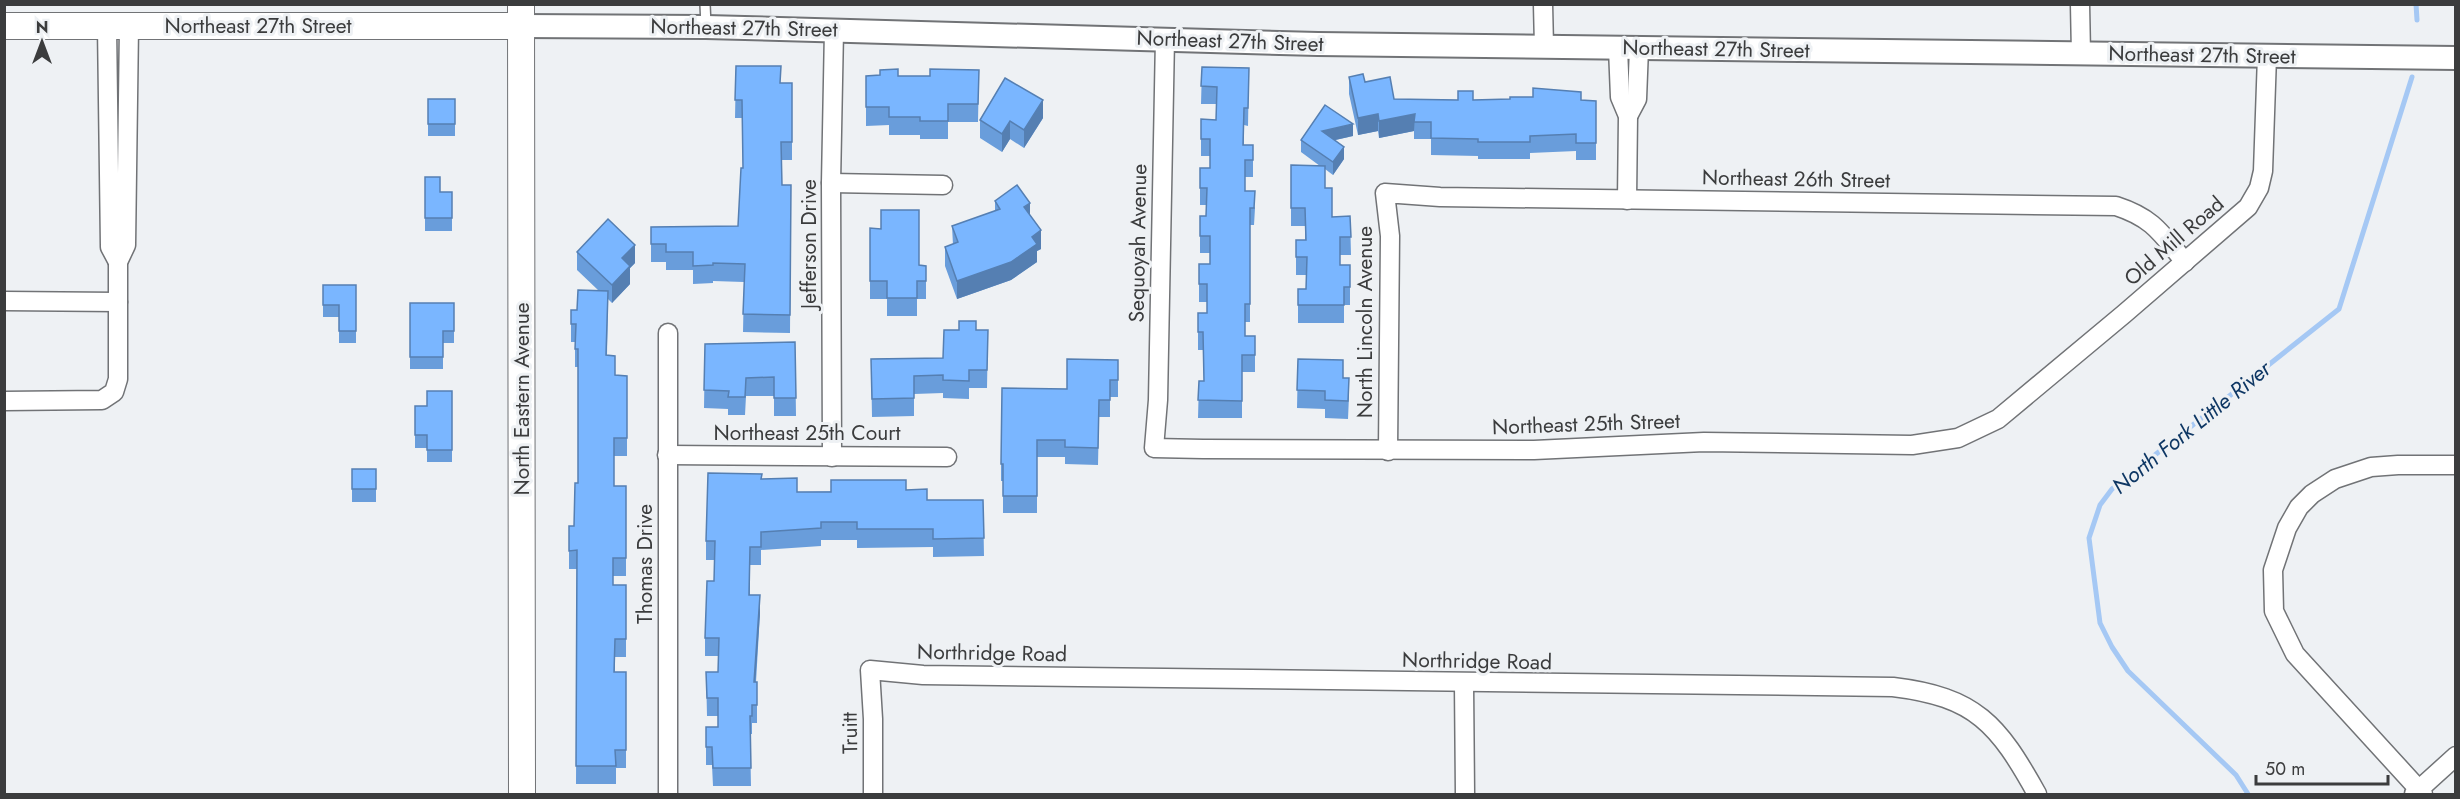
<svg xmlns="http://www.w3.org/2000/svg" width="2460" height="799" font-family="Jost,sans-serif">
  <rect width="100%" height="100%" fill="#eef1f4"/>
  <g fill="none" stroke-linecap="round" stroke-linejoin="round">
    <g stroke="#a5c8f4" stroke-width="5">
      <path d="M2416,4l1,16"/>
      <path d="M2248,794l-12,-19 -108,-104 -16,-24 -12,-24 -11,-85 11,-33 12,-16 227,-180 73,-232"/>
    </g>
    <g stroke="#717376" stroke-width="12">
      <path id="service" d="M705,4l1,22"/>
    </g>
    <g stroke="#717376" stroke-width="21">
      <g id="minor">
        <path d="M1543,4l1,43"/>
        <path d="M2080,4l1,50"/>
        <path d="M107,26l3,221 8,15"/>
        <path d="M1165,38l-7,362 -4,48 49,1 331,1 170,-8 208,3 46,-7 40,-19 126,-105 124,-107 11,-19 4,-17 4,-115"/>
        <path d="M1618,48l2,49 8,19 -1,84"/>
        <path d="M1628,116l9,-17 2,-51"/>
        <path d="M831,183l112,2"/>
        <path d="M4,301l114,1"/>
        <path d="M4,401l98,-1 12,-8 4,-13v-117l8,-17 3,-219"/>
        <path d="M1388,451l2,-215 -5,-43 55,4 676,9c37,12 45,27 69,56"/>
        <path d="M667,455l280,2"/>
        <path d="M832,457l-1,-274 3,-153"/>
        <path d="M1464,684l1,110"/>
        <path d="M668,794v-461"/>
        <path d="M873,794v-75l-3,-49 53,5 970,12c83,10 105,37 144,107"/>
        <path d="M2414,794l42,-38"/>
        <path d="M2423,794l-128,-140 -21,-43 -1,-41 14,-42 12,-21 13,-13 23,-15 36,-12 27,-2h58"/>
      </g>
    </g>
    <g stroke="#717376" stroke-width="26">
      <path id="tertiary" d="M521,26l185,1 612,17 1138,14"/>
    </g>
    <g stroke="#717376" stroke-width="28">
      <g id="secondary">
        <path d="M521,4l1,790"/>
        <path d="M4,26h517"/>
      </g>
    </g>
    <use href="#service" stroke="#fff" stroke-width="9"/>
    <use href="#minor" stroke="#fff" stroke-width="18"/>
    <use href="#tertiary" stroke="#fff" stroke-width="22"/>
    <use href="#secondary" stroke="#fff" stroke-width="26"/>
  </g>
  <g fill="#699ddb">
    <path d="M736,66l45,17h11v77h-11l1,25h9l-1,148 -47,-1 1,-50 -31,-1v2l-20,1v-14h-27v-8h-15v-35l87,-1 5,-58 -1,-50h-7z"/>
    <path d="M1202,67l47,1 -1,58 -4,-1v20h9v32h-8v14l10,17 -1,17h-4v97h-5v14h10v36h-13v46h-44l1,-37h5l-1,-31h-5v-37h9v-11h-8v-38h11v-11h-10v-37h6v-11h-6v-37h10v-12h-9v-37l15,1v-16h-15z"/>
    <path d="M979,70l-1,52h-30v17h-28v-4h-31v-10l-23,1v-50h64z"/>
    <path d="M1349,77l16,5 29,17 64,1 138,1v59h-20v-9l-46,2v6h-52v-3l-47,-1v-16h-17v-8l-35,7 -1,-7 -20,4 -9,-41z"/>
    <rect x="428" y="99" width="27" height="37"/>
    <path d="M1043,118l-19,30 -14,-9 -8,13 -22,-14v-18z"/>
    <path d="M1353,136l-18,4 9,19 -11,16 -8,-6v19l7,29 18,-1 1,39h-11v10h10v40h-6v18h-46v-34h8l1,-14h-11v-35h9v-14h-14v-61l29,1 -19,-14v-12z"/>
    <path d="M425,177l15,15h12v39h-27z"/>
    <path d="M995,201l35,14 11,34 -4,2v11l-26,18 -54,19 -12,-33v-19l8,-2 -1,-19 43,-15z"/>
    <path d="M870,228l49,37 7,1v33h-9v17h-30v-17h-17z"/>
    <path d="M577,252l58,11 -5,5v16l-18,19 -4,-4 -1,56 8,20 12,1v80h-13v30h12v90h-13v9h13v72h-11v15h11v96h-10v16h-40l1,-215h-8v-43h5l4,-43v-116h-3v-25h-4v-32h6l21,-20 -21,-20z"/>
    <path d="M323,285h33v58h-17v-26h-16z"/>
    <path d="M410,303h44v40h-11v26h-33z"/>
    <path d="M976,330h12l-1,58h-18v11l-26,-1v-5l-29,1v22l-42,1 -1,-58 72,-1z"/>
    <path d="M795,342l1,74h-22v-20h-28l-1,19h-17v-6l-24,-1 1,-64z"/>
    <path d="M1298,359l45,19 6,18 -1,23 -23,-1v-9l-28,-1z"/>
    <path d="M1118,360v37h-8v20h-11l-1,48 -33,-1v-7h-28v56h-34v-32h-2v-17l66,-75z"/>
    <path d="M452,391v71h-25v-14h-12v-42h12z"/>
    <rect x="352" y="469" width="24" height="33"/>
    <path d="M761,479l36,13 109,-2 21,10h56l1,56 -51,1v-10l-76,1v-8h-36v6l-60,4v15h-11v30l10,18 -4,69h1v41h-5v11h-2l1,52h-38l-1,-21h-6v-38h12v-11h-11l-1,-44h12l1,-16h-14v-18l9,-57v-21h-8v-19z"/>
  </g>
  <g fill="#557fb2">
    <path d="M1043,100v18l-19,30v-18z"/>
    <path d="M1378,114v17l-20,4v-17z"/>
    <path d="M1415,114l-1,17 -35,7v-17z"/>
    <path d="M1010,121v18l-8,13v-18z"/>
    <path d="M1353,124v12l-31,7v-12z"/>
    <path d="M1344,147v12l-11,16v-13z"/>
    <path d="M1030,203v18l-6,-14z"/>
    <path d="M1041,230v19l-4,2v11l-26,18 -54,19v-18l75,-44z"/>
    <path d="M635,245v18l-5,5v16l-18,19v-18l10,-27z"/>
    <path d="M760,595v18l-6,87v-18z"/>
  </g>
  <g fill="#7ab6ff" stroke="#557fb2" stroke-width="1.5">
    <path d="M736,66h45l-1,17h12v59h-11l1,43h9l-1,130 -47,-1 2,-50 -32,-1v2l-20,1v-14h-27v-8h-15v-17l87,-1 3,-58h2l-1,-68h-7z"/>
    <path d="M1202,67l47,1 -1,40h-4l-1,37h10v15h-8v31h10l-1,17h-4v96h-5v32h10v19h-13v46l-44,-1 1,-19h5l-1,-49h-5v-19h9v-29h-8v-20h11v-28h-10v-20h6l1,-28h-7v-20h10v-29h-9v-20l15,1 1,-33 -16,-1z"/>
    <path d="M898,69v7h32v-7l49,1 -1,34h-30v17h-28v-4h-31v-10h-23v-31l14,-1v-5z"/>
    <path d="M1363,74l2,8 25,-5 4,22 64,1v-9h15v9l37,-1v-2h23v-9l48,4v8l15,1v42h-20v-9l-46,2v6h-52v-3l-47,-1v-16h-17l1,-8 -36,7 -1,-7 -20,4 -9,-41z"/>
    <path d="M1005,78l38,22 -19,30 -14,-9 -8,13 -22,-14z"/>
    <rect x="428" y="99" width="27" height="25"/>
    <path d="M1325,105l28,19 -31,7 22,16 -11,15 -32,-22z"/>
    <path d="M1291,165l34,1v22h7v29l18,-1 1,21h-11v28h10v22h-6v18h-46v-16h8l1,-32h-11v-17h10l-1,-32h-14z"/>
    <path d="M425,177h15v15h12v26h-27z"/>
    <path d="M1017,185l13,18 -6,4 17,23 -9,7 5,7 -26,18 -54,19 -12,-34 13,-5 -6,-16 48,-17 -5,-8z"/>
    <path d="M881,210h38v55l7,1v15h-9v17h-30v-17h-17v-53l11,1z"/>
    <path d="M608,219l27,26 -13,13 8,8 -18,19 -35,-33z"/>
    <path d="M323,285h33v46h-17v-26h-16z"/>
    <path d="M578,290l30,1 -2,64 9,1v19l12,1v62h-13v48h12v72h-13v27h13v54h-11l-1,33h12v78h-11l1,16h-40l1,-216 -8,1v-25h5l1,-43h3v-134h-3l1,-25h-5v-14h6z"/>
    <path d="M410,303h44v28h-11v26h-33z"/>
    <path d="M959,321h17v9h12l-1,40h-18v11l-26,-1v-5l-29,1v22l-42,1 -1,-40 72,-1 1,-28h15z"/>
    <path d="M795,342l1,56h-22v-21l-28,1 -1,19h-17l1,-6 -25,-1 1,-46z"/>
    <path d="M1067,359l51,1v20h-8v20h-11l-1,48 -33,-1v-7h-28v56h-34v-32h-2l1,-76 65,1z"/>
    <path d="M1298,359l45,1v18h6l-1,23 -23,-1v-9l-28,-1z"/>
    <path d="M427,391h25v59h-25v-15h-12v-29h12z"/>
    <rect x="352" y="469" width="24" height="20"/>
    <path d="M708,473l54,1 -1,5 36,-1v14h34v-12h75v10l21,-1v11h56l1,38 -51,1v-10h-76v-7h-36v6l-60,4v15h-11l-1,48h11l-6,87h3v23h-5v11h-2l1,52h-38l-1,-21h-6v-20h12v-29h-11l-1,-26h12l1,-34h-14l2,-57h7l1,-40h-9z"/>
  </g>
  <g text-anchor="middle" stroke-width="6" stroke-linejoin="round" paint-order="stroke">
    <g font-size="21" fill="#3b3c3d" stroke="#eef1f4">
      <text x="258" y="33">Northeast 27th Street</text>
      <text transform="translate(744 28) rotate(1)" y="7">Northeast 27th Street</text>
      <text transform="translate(1230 41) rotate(2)" y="7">Northeast 27th Street</text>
      <text transform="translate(1716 49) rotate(1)" y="7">Northeast 27th Street</text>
      <text transform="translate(2202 55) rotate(1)" y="7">Northeast 27th Street</text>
      <text transform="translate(1796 179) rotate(1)" y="7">Northeast 26th Street</text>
      <text transform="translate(2174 241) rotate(-41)" y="7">Old Mill Road</text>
      <text transform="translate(1138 243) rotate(-89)" y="7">Sequoyah Avenue</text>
      <text transform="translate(809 244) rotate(-90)" y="7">Jefferson Drive</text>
      <text transform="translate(1365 322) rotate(-90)" y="7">North Lincoln Avenue</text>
      <text transform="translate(522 399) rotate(-90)" y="7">North Eastern Avenue</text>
      <text transform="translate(1586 424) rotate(-2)" y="7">Northeast 25th Street</text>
      <text x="807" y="440">Northeast 25th Court</text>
      <text transform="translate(645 564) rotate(-90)" y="7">Thomas Drive</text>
      <text transform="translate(992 653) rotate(1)" y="7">Northridge Road</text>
      <text transform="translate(1477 661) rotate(1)" y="7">Northridge Road</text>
      <text transform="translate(850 733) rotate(-91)" y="7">Truitt</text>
    </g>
    <g font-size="22" font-style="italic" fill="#0e3764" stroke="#eef1f4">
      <text transform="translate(2191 427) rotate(-39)" y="8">North Fork Little River</text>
    </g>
  </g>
  <rect width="2460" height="799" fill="none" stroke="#3b3c3d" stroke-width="12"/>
  <g transform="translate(42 42)" stroke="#eef1f4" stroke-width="4.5" paint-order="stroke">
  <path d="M0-4.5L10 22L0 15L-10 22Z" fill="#3b3c3d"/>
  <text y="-9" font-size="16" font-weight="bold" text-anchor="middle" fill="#3b3c3d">N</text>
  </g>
  <path d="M2256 775v9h132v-9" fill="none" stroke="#3b3c3d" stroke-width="3"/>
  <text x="2265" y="775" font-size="18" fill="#3b3c3d" stroke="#eef1f4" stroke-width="4.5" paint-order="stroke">50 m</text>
</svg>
